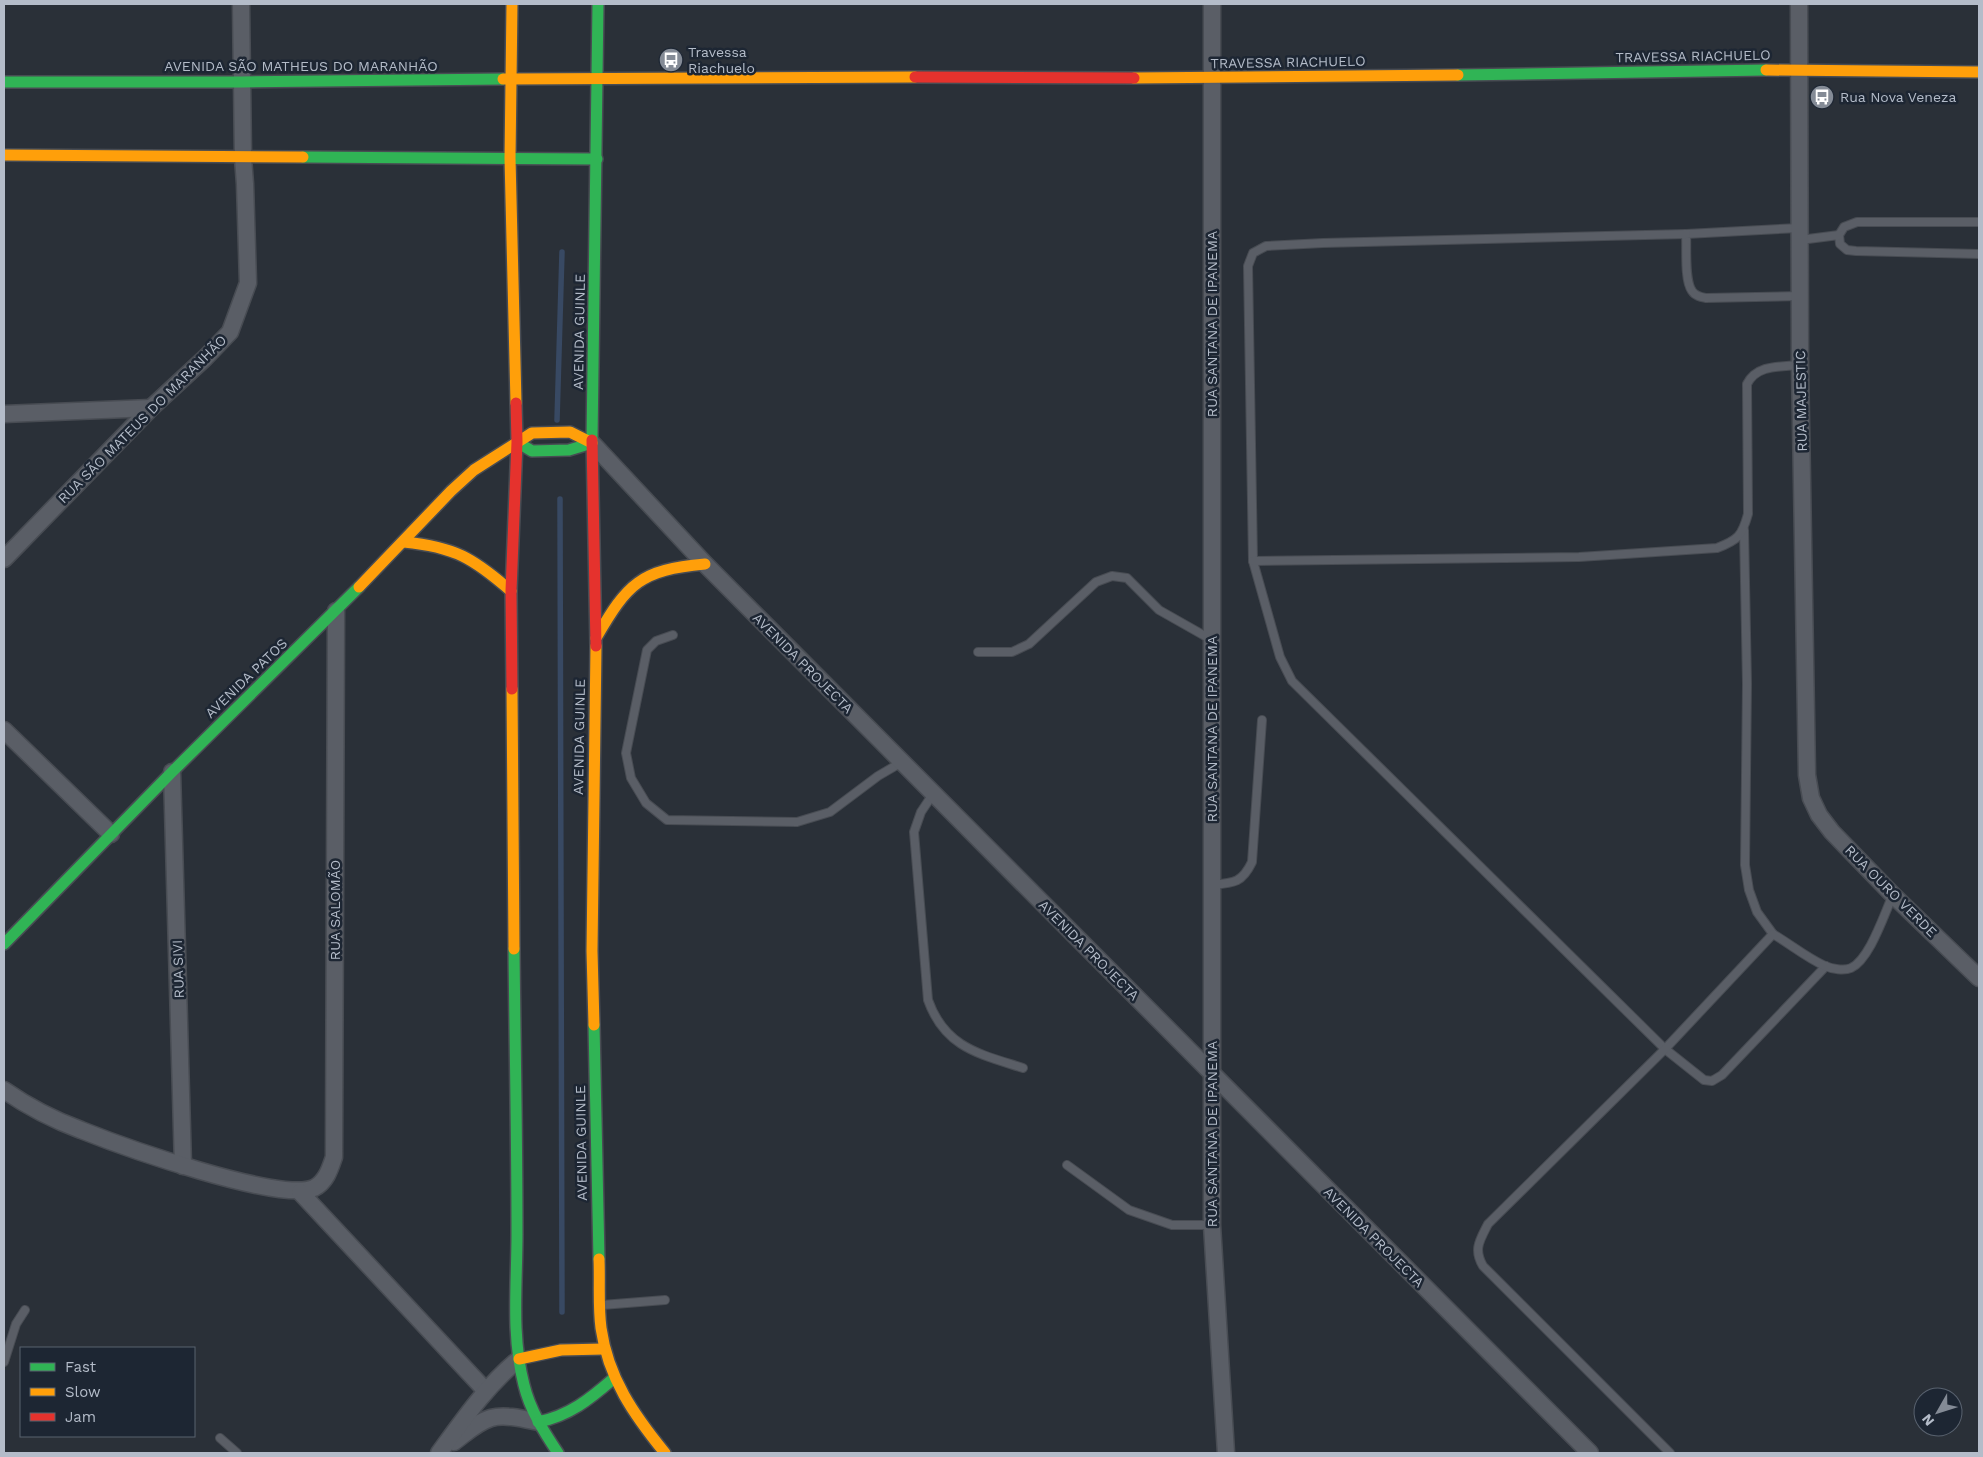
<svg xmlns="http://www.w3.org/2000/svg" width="1983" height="1457" font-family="'Work Sans',sans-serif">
  <rect width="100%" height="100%" fill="#2a3038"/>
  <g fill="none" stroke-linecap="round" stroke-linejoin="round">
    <g stroke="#384963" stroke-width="5.5">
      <path d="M557,420l5,-168"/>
      <path d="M560,499l2,813"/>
    </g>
    <g stroke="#484c53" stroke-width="10">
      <g id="lane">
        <path d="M1979,222h-122l-13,5 -5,8 1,9 7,6 9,1 123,3"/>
        <path d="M1799,228l-113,6c1,14 -2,46 6,57 3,5 9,6 14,7l94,-2"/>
        <path d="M1686,234l-363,9 -57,3 -13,7 -5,13 5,295 27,96 12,24 373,368 39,31 8,1 10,-6 104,-109"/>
        <path d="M1800,240l39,-5"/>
        <path d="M1744,530l3,154 -2,181 4,25 8,22 16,22"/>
        <path d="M1253,561l326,-4 138,-9c21,-8 25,-12 31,-34l-1,-130c10,-20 34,-17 53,-19"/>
        <path d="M673,635l-17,6 -9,9 -21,103 5,25 15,25 21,17 130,2 33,-10 48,-36 24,-14"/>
        <path d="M978,652h34l17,-8 67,-62 16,-6 15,2 32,32 53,30"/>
        <path d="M933,794l-12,18 -7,20 14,168c17,48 52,54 95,68"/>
        <path d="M1211,885c23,-2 31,-2 41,-23l10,-142"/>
        <path d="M1067,1165l62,45 43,15h40"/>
        <path d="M602,1305l63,-5"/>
        <path d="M4,1362l12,-38 9,-14"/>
        <path d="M220,1438l17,15"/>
        <path d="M1670,1453l-187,-187c-10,-17 -3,-26 5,-42l177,-175 108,-115c17,10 34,24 52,32 7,3 19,5 26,2 19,-9 33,-54 42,-73"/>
      </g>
    </g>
    <g stroke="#484c53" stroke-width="19">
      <g id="street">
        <path d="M1212,4v1221l14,228"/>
        <path d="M1799,4l1,361 7,410 4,23 8,17 13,17 61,63 86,83"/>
        <path d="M4,414l147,-6"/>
        <path d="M592,443l113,121 885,889"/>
        <path d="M4,559l147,-151 54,-50 25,-26 18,-49 -3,-99 -2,-26 -2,-154"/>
        <path d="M4,730l107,104"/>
        <path d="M172,772l11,394"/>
        <path d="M4,1090c23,16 50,30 77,40 40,16 199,73 233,58 12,-6 16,-19 20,-31l2,-546"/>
        <path d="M300,1192l186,199"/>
        <path d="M454,1442c11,-8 23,-20 37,-24 14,-4 33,1 47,4"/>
        <path d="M439,1453c24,-33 48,-68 80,-94"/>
      </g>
    </g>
    <g stroke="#484c53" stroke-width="14">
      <g id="fast">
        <path d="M1458,75l308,-5"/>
        <path d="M4,82h238l261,-3"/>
        <path d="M303,157l294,2"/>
        <path d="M592,440l6,-436"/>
        <path d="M517,442l15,9 37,-1 23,-7"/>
        <path d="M4,944l168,-172 187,-185"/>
        <path d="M514,949c1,95 3,190 3,285 0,51 -6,101 7,151 6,25 20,47 34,68"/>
        <path d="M594,1025l5,234"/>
        <path d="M538,1422c31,-6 52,-23 75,-43"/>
      </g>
    </g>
    <g stroke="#484c53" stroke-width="14">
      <g id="slow">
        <path d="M512,4l-2,154 6,245"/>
        <path d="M1766,70l213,2"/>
        <path d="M1134,78l324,-3"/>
        <path d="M503,79l412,-2"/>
        <path d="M4,155l299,2"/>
        <path d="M404,542c51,5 69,16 107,49"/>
        <path d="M359,587l92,-96 23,-21 58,-37 38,-1 22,11"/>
        <path d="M596,638c32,-55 44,-68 109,-74"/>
        <path d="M512,689l2,260"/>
        <path d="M594,1025l-2,-74 4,-305"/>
        <path d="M599,1259c1,23 -1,47 2,69 7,50 33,87 64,125"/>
        <path d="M519,1359l42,-9 43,-1"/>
      </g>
    </g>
    <g stroke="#484c53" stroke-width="14">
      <g id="jam">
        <path d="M915,77l219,1"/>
        <path d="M592,440l4,206"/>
        <path d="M512,689l-1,-98 6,-149 -1,-39"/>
      </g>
    </g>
    <use href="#lane" stroke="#5a5e66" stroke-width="8"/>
    <use href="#street" stroke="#5a5e66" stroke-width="16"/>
    <use href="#fast" stroke="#30b455" stroke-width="11"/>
    <use href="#slow" stroke="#ff9f0a" stroke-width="11"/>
    <use href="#jam" stroke="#e5322d" stroke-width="11"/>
  </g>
  <defs>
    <g id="bus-disc" transform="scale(1.25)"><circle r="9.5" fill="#848b96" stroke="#1d2633"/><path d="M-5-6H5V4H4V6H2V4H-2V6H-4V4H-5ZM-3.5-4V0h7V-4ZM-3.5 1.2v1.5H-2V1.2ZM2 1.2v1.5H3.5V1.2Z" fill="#fff"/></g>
  </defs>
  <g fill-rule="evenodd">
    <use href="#bus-disc" x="671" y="60"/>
    <use href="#bus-disc" x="1822" y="97"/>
  </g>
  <g text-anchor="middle" stroke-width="5" stroke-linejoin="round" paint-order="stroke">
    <g font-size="14" fill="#b4bcc9" stroke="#1d2633" text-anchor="start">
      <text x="688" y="57">Travessa<tspan x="688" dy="16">Riachuelo</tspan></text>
      <text x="1840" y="102">Rua Nova Veneza</text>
    </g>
    <g font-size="14" fill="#b4bcc9" stroke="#1d2633">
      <text transform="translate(1693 56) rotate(-1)" y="5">TRAVESSA RIACHUELO</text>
      <text transform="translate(1288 62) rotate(-1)" y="5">TRAVESSA RIACHUELO</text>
      <text x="301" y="71">AVENIDA SÃO MATHEUS DO MARANHÃO</text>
      <text transform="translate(1212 324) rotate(-90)" y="5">RUA SANTANA DE IPANEMA</text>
      <text transform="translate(579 332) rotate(-89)" y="5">AVENIDA GUINLE</text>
      <text transform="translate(1801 401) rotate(-91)" y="5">RUA MAJESTIC</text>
      <text transform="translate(142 419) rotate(-45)" y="5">RUA SÃO MATEUS DO MARANHÃO</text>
      <text transform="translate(803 663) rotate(45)" y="5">AVENIDA PROJECTA</text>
      <text transform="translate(246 678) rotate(-44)" y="5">AVENIDA PATOS</text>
      <text transform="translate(1212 729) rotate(-90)" y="5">RUA SANTANA DE IPANEMA</text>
      <text transform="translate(579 737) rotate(-89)" y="5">AVENIDA GUINLE</text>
      <text transform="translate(1891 891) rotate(45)" y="5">RUA OURO VERDE</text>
      <text transform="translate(335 910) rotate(-90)" y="5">RUA SALOMÃO</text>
      <text transform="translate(1089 950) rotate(45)" y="5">AVENIDA PROJECTA</text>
      <text transform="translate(178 969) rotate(-92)" y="5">RUA SIVI</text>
      <text transform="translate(1212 1134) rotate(-90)" y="5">RUA SANTANA DE IPANEMA</text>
      <text transform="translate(581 1143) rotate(-91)" y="5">AVENIDA GUINLE</text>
      <text transform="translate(1374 1237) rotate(45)" y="5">AVENIDA PROJECTA</text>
    </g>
  </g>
  <rect width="1983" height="1457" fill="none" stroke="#b4bcc9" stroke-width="10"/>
  <rect x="20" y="1347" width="175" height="90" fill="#1d2633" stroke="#59626f"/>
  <rect x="30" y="1363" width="25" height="8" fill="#30b455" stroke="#59626f"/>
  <text x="65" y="1372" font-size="15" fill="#b4bcc9">Fast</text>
  <rect x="30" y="1388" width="25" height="8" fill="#ff9f0a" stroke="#59626f"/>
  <text x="65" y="1397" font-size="15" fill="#b4bcc9">Slow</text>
  <rect x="30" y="1413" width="25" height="8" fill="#e5322d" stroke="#59626f"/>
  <text x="65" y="1422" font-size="15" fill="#b4bcc9">Jam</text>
  <g transform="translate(1938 1412) rotate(231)"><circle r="24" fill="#1d2633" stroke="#59626f"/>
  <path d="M0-4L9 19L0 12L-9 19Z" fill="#848b96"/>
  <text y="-8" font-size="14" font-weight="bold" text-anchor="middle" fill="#b4bcc9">N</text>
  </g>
</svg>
